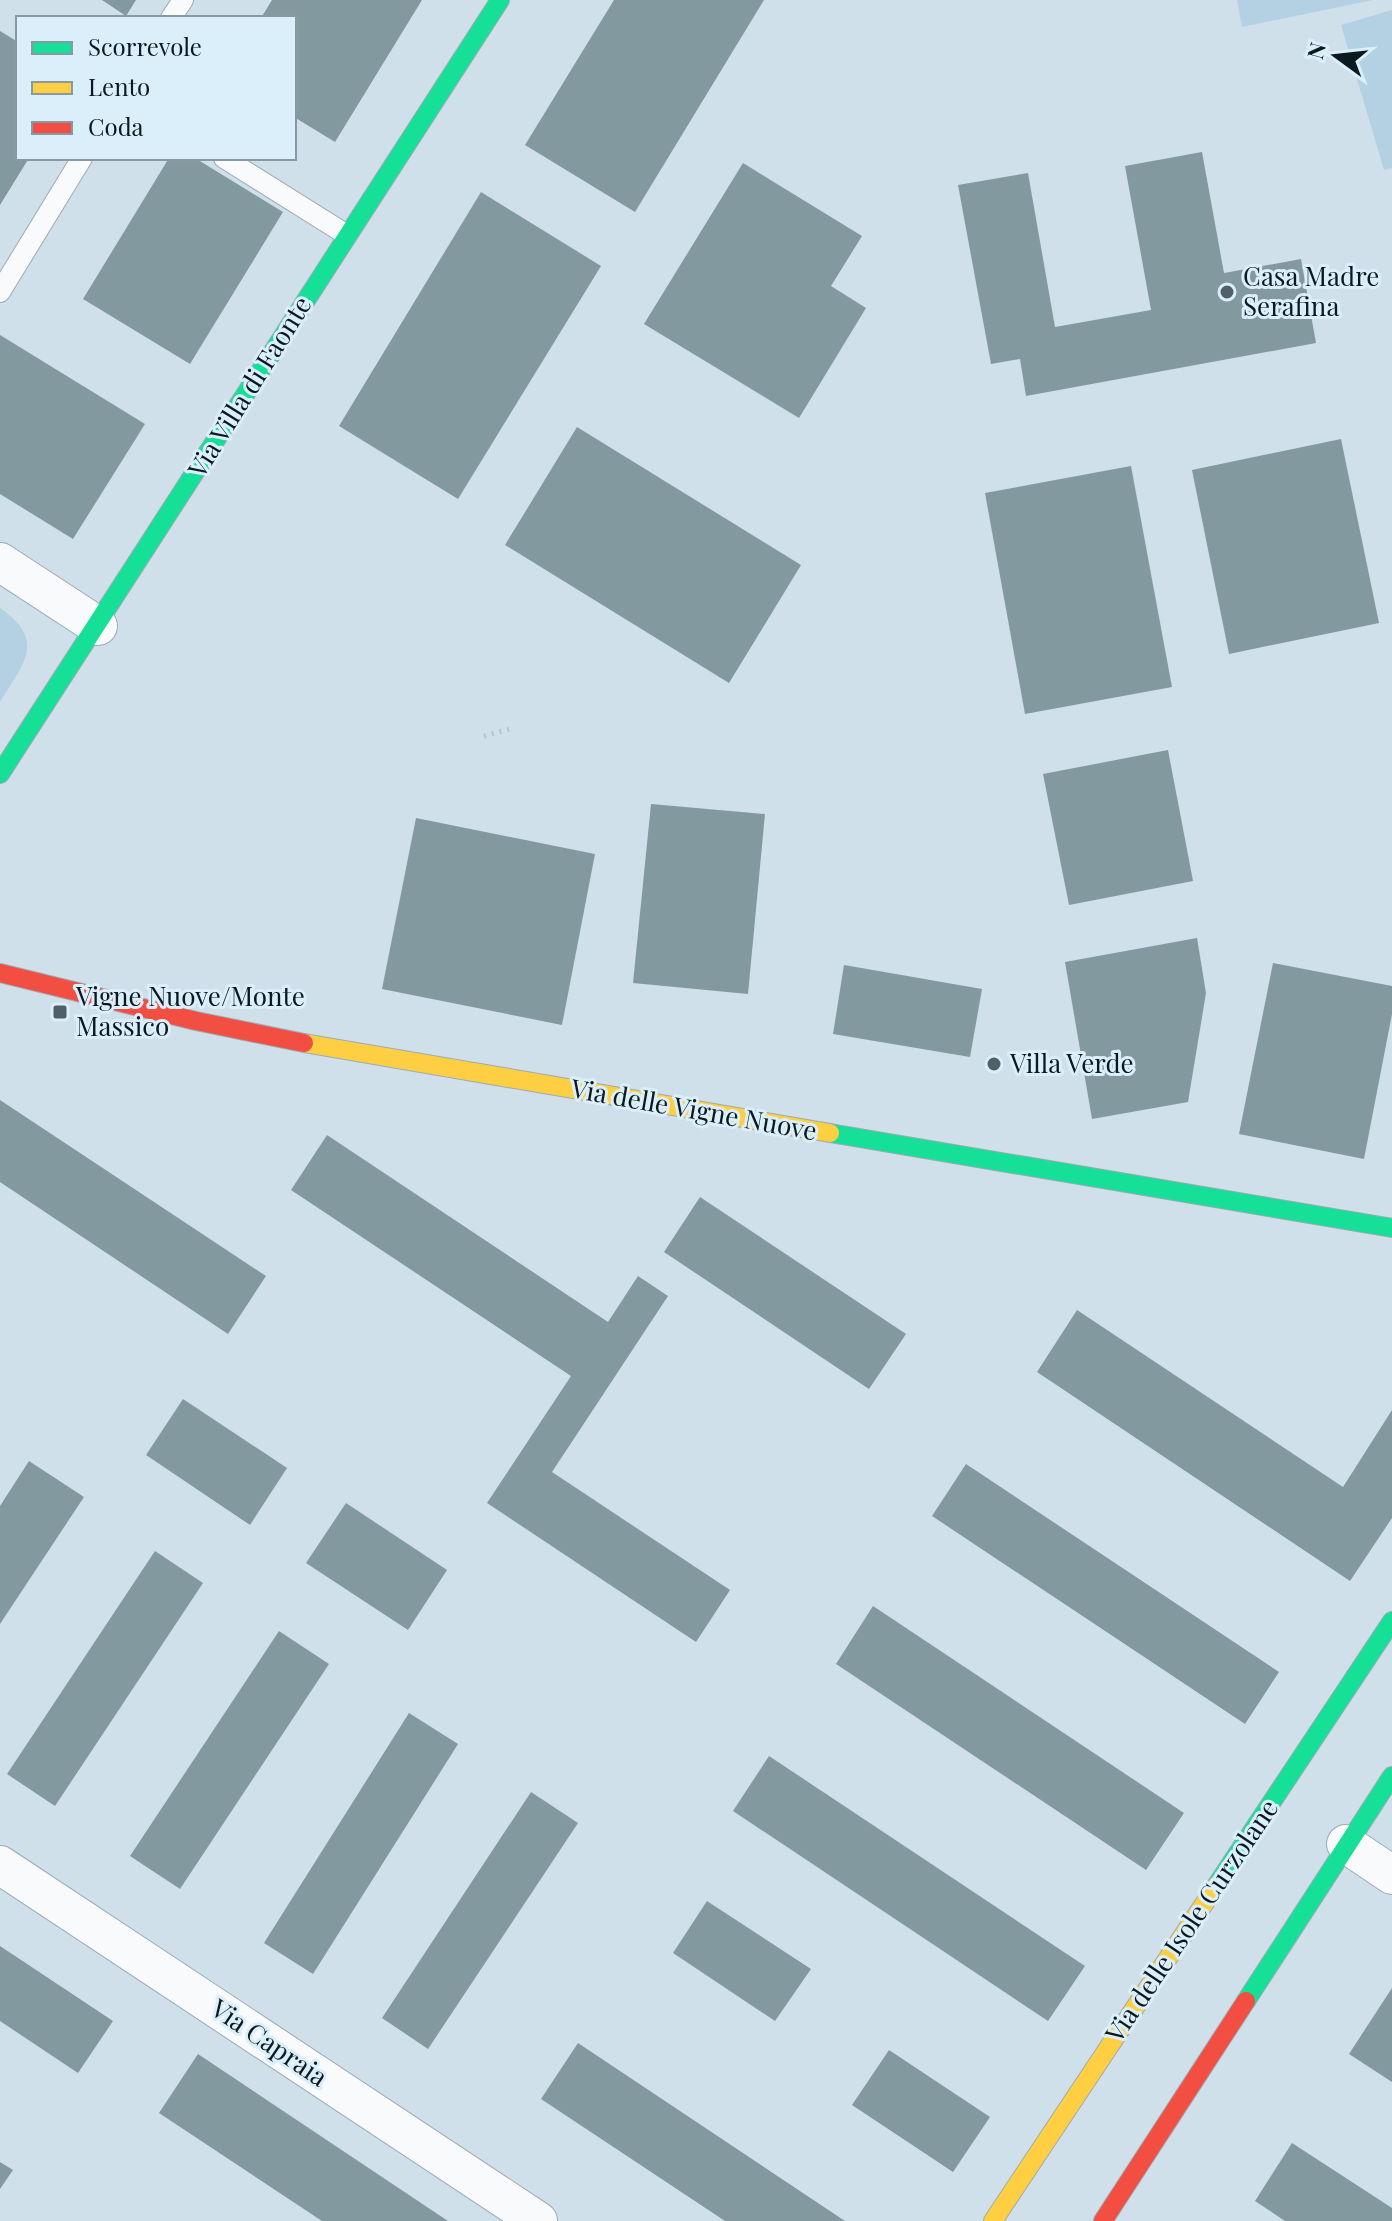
<svg xmlns="http://www.w3.org/2000/svg" width="1392" height="2221" font-family="'Playfair Display',serif">
  <rect width="100%" height="100%" fill="#cfe0eb"/>
  <g fill="#b4d1e3">
    <path d="M1237,0h136l-131,27z"/>
    <path d="M1392,10v158l-8,2 -43,-145z"/>
    <path d="M0,608c47,33 24,55 0,94z"/>
  </g>
  <g fill="#8299a0">
    <path d="M102,0h34l-10,16z"/>
    <path d="M272,0h150l-87,142 -41,-25v-99h-33z"/>
    <path d="M614,0h150l-129,212 -110,-67z"/>
    <path d="M0,31l18,11v116h11l-29,47z"/>
    <path d="M1202,152l22,121 77,-14 15,84 -290,53 -6,-37 -29,5 -33,-179 70,-12 27,154 96,-17 -26,-144z"/>
    <path d="M169,158h26l88,54 -93,152 -107,-65z"/>
    <path d="M743,163l119,73 -31,50 35,22 -67,110 -155,-94z"/>
    <path d="M481,192l120,74 -143,233 -119,-73z"/>
    <path d="M0,335l145,89 -72,115 -73,-45z"/>
    <path d="M577,427l224,138 -72,118 -224,-138z"/>
    <path d="M1341,439l38,184 -150,31 -37,-184z"/>
    <path d="M1131,466l41,221 -147,27 -40,-221z"/>
    <path d="M1168,750l25,131 -124,24 -26,-131z"/>
    <path d="M651,804l114,10 -17,180 -115,-11z"/>
    <path d="M416,818l179,36 -33,171 -180,-36z"/>
    <path d="M1197,938l9,55 -18,109 -96,17 -27,-157z"/>
    <path d="M1273,963l119,23v28l-28,145 -125,-25z"/>
    <path d="M844,965l138,24 -12,68 -137,-23z"/>
    <path d="M0,1100l266,176 -38,58 -228,-152z"/>
    <path d="M327,1135l281,187 30,-46 30,20 -116,176 178,118 -34,52 -209,-139 84,-127 -280,-186z"/>
    <path d="M700,1197l206,137 -37,55 -205,-137z"/>
    <path d="M1077,1310l266,177 49,-77v108l-42,63 -313,-209z"/>
    <path d="M183,1399l104,69 -37,57 -104,-70z"/>
    <path d="M29,1461l55,36 -84,127v-118z"/>
    <path d="M966,1464l313,208 -34,52 -313,-208z"/>
    <path d="M346,1503l101,67 -39,60 -102,-67z"/>
    <path d="M155,1551l48,32 -148,223 -48,-32z"/>
    <path d="M873,1606l311,207 -38,57 -310,-206z"/>
    <path d="M279,1631l50,33 -149,225 -50,-33z"/>
    <path d="M409,1713l49,31 -145,230 -49,-31z"/>
    <path d="M769,1756l316,210 -37,55 -315,-210z"/>
    <path d="M531,1792l47,31 -150,226 -46,-31z"/>
    <path d="M707,1901l104,68 -36,52 -102,-68z"/>
    <path d="M0,1946l113,75 -35,52 -78,-52z"/>
    <path d="M1392,1988v94l-43,-28z"/>
    <path d="M578,2043l267,178h-120l-184,-122z"/>
    <path d="M889,2050l101,67 -37,55 -101,-67z"/>
    <path d="M198,2054l250,167h-126l-163,-108z"/>
    <path d="M1292,2143l100,65v13h-107l-30,-20z"/>
    <path d="M0,2162l13,8 -13,19z"/>
  </g>
  <g fill="none" stroke-linecap="round" stroke-linejoin="round">
    <g stroke="#9daab2" stroke-width="22">
      <g id="lane">
        <path d="M171,18l12,-18"/>
        <path d="M224,158l123,77"/>
        <path d="M0,292l82,-134"/>
      </g>
    </g>
    <g stroke="#9daab2" stroke-width="40">
      <g id="street">
        <path d="M0,562l98,64"/>
        <path d="M1346,1844l46,31"/>
        <path d="M0,1865l538,356"/>
      </g>
    </g>
    <g stroke="#9daab2" stroke-width="20">
      <g id="fast">
        <path d="M0,774l500,-774"/>
        <path d="M830,1133l562,95"/>
        <path d="M1216,1886l176,-265"/>
        <path d="M1246,2001l146,-225"/>
      </g>
    </g>
    <g stroke="#9daab2" stroke-width="20">
      <g id="slow">
        <path d="M304,1043l526,90"/>
        <path d="M993,2221l223,-335"/>
      </g>
    </g>
    <g stroke="#9daab2" stroke-width="20">
      <g id="jam">
        <path d="M0,973l196,48 108,22"/>
        <path d="M1103,2221l143,-220"/>
      </g>
    </g>
    <path stroke="#bcc2c6" stroke-width="5" stroke-dasharray="2 6" stroke-linecap="butt" d="M484,736l29,-8"/>
    <use href="#lane" stroke="#f8fafc" stroke-width="20"/>
    <use href="#street" stroke="#f8fafc" stroke-width="38"/>
    <use href="#fast" stroke="#16e098" stroke-width="18"/>
    <use href="#slow" stroke="#ffcf43" stroke-width="18"/>
    <use href="#jam" stroke="#f24e42" stroke-width="18"/>
  </g>
  <g fill="#515f67" stroke="#dbeffa" stroke-width="3">
    <circle cx="1227" cy="292" r="8"/>
    <rect x="52" y="1004" width="16" height="16" rx="4"/>
    <circle cx="994" cy="1064" r="8"/>
  </g>
  <g text-anchor="middle" stroke-width="6" stroke-linejoin="round" paint-order="stroke">
    <g font-size="26" fill="#0d1920" stroke="#dbeffa" text-anchor="start">
      <text x="1243" y="286">Casa Madre<tspan x="1243" dy="30">Serafina</tspan></text>
      <text x="76" y="1006">Vigne Nuove/Monte<tspan x="76" dy="30">Massico</tspan></text>
      <text x="1010" y="1073">Villa Verde</text>
    </g>
    <g font-size="26" fill="#0d1920" stroke="#dbeffa">
      <text transform="translate(250 387) rotate(-58)" y="9">Via Villa di Faonte</text>
      <text transform="translate(694 1110) rotate(10)" y="9">Via delle Vigne Nuove</text>
      <text transform="translate(1192 1921) rotate(-56)" y="9">Via delle Isole Curzolane</text>
      <text transform="translate(269 2043) rotate(34)" y="9">Via Capraia</text>
    </g>
  </g>
  <rect x="16" y="16" width="280" height="144" fill="#dbeffa" stroke="#8999a3" stroke-width="2"/>
  <rect x="32" y="42" width="40" height="12" fill="#16e098" stroke="#8999a3" stroke-width="2"/>
  <text x="88" y="56" font-size="24" fill="#0d1920">Scorrevole</text>
  <rect x="32" y="82" width="40" height="12" fill="#ffcf43" stroke="#8999a3" stroke-width="2"/>
  <text x="88" y="96" font-size="24" fill="#0d1920">Lento</text>
  <rect x="32" y="122" width="40" height="12" fill="#f24e42" stroke="#8999a3" stroke-width="2"/>
  <text x="88" y="136" font-size="24" fill="#0d1920">Coda</text>
  <g transform="translate(1336 56) rotate(285)" stroke="#dbeffa" stroke-width="6" paint-order="stroke">
  <path d="M0-6L14 30L0 20L-14 30Z" fill="#0d1920"/>
  <text y="-12" font-size="22" font-weight="bold" text-anchor="middle" fill="#0d1920">N</text>
  </g>
</svg>
